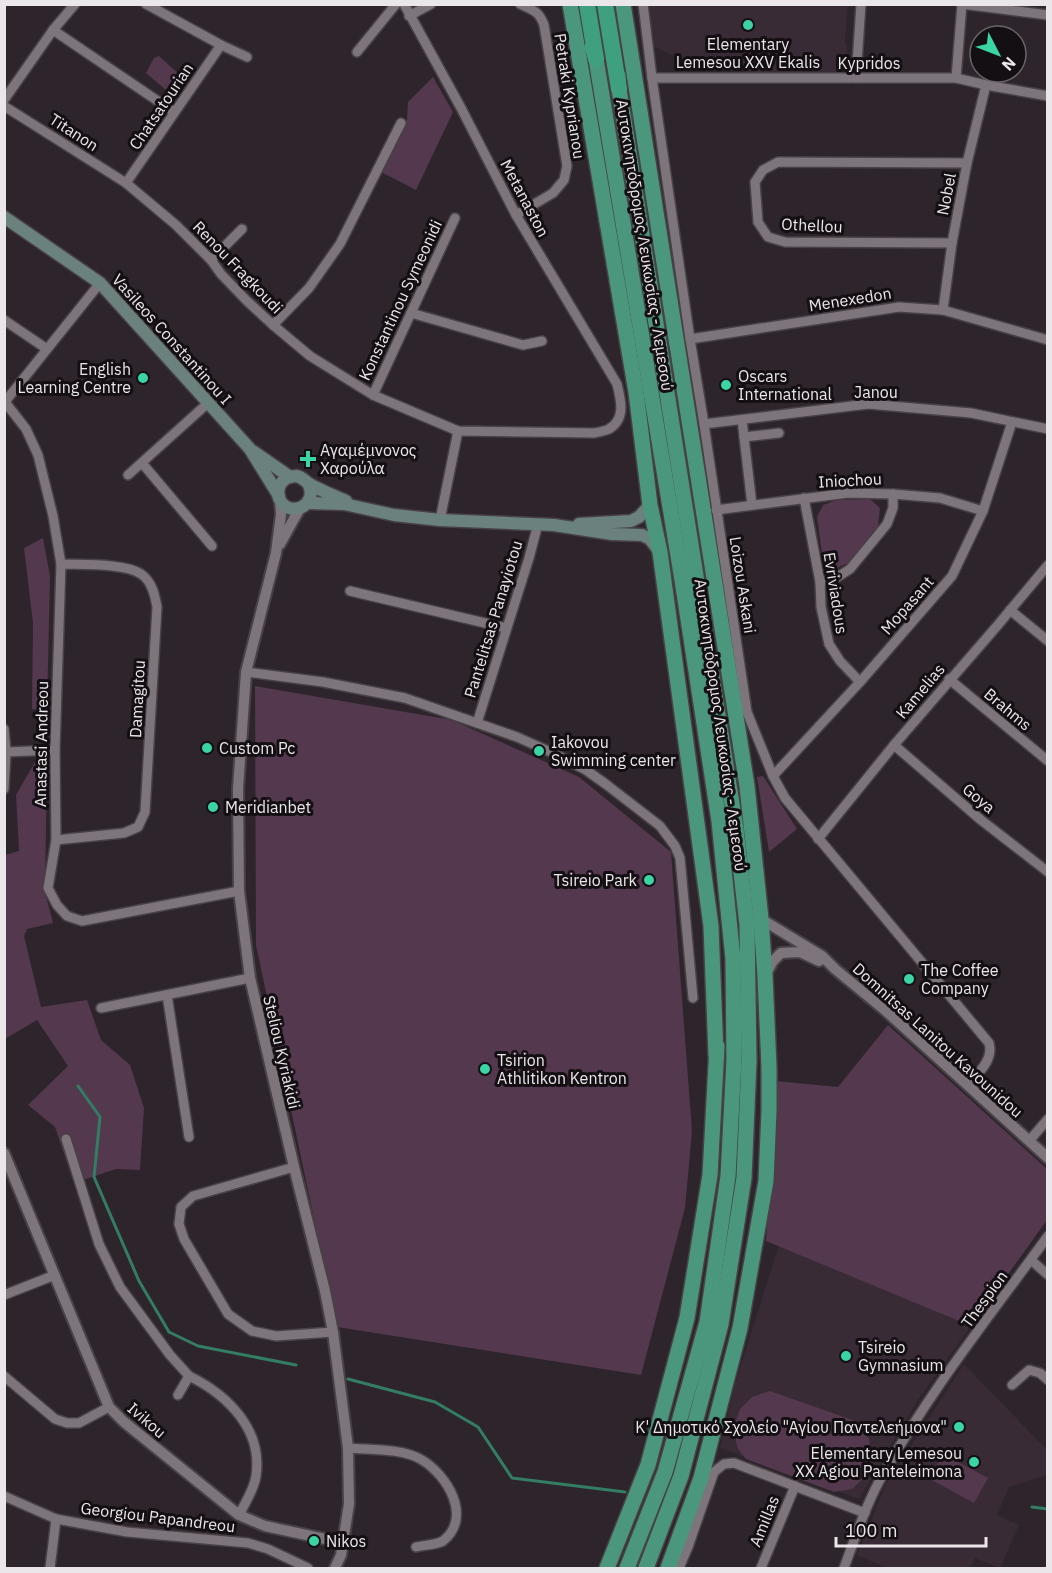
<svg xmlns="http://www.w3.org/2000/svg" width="1052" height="1573" font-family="'IBM Plex Sans',sans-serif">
  <rect width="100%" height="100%" fill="#2d252b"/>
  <g fill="#392b36">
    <path d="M648,5h201l-2,5 -2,31 3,14 -4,15 -16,3 -81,1 -7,-7 -35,3 -52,-24z"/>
    <path d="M779,1245l192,81 -53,74 -59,99 -139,-51 14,-61z"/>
    <path d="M964,1364l83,86v25l-38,12 -12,28 22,10 -19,43 -25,-10 -5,10h-83l-30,-13 29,-71z"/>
  </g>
  <g fill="#53384e">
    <path d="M159,56l23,21 -6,10 -9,4 -21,-18 8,-15z"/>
    <path d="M433,77l20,35 -37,78 -35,-18 26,-52 1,-18z"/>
    <path d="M870,499l10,9 -2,18 -30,37 -13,6 -12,-9 -6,-43 6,-12 14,-5z"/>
    <path d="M43,538l7,38 -3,135 -15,-2 1,-86 -9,-75z"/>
    <path d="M255,686l197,34 127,57 92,75 21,279 -7,77 -44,167 -304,-48 -81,-382z"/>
    <path d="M35,762h12l-2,130 8,31 -26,6 -3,7 17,71 46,-7 14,40 29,25 14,43 -4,62 -24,-1 -42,14 -19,-56 -27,-22 40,-39 -31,-46 -32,19v-184l14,-4 -3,-56z"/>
    <path d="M763,776l34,53 -28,23 -12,-75z"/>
    <path d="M888,1025l159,144v51l-76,106 -205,-85 10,-160 62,6z"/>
    <path d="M770,1391l88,31 11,17 3,22 -7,16 -13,12 -18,3 -88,-33 -8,-10 -5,-20 7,-20 12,-12z"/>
    <path d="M943,1454l45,24 -14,25 -44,-24z"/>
  </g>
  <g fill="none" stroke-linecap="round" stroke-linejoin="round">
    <g stroke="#337d63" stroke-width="3">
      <path d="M78,1086l22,31 -6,60 45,104 30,51 29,14 98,19"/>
      <path d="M348,1379l87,23 43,25 34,51 113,14"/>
      <path d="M1032,1507l16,2"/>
    </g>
    <g stroke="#484247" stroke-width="12">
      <g id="minor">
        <path d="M146,4l75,41 26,12"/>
        <path d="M643,4l9,74 38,261 14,85 43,288 26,64 12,22 204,245c5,17 -11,30 -21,42"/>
        <path d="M409,16l22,-12"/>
        <path d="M53,30l121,82"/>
        <path d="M357,52l39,-48"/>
        <path d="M652,78h304l30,7 62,11"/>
        <path d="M856,78l5,-74"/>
        <path d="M956,78l6,-74 86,11"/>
        <path d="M4,100l49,-70 22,-26"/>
        <path d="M4,106l122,77 50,42 35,35 10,14 25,26 27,25 37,31 63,39 85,36 136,2c5,-1 11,-2 15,-4 17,-10 12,-29 8,-45l-101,-169 -55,-107 -57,-104"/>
        <path d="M126,183l95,-138"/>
        <path d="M516,215l37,-22 11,-13 3,-14 -23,-141c-5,-14 -11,-15 -24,-21"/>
        <path d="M952,243l-167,-1 -17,-5 -10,-15 -3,-40 8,-12 15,-8 189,1"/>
        <path d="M211,260l31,-31"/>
        <path d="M943,310l9,-67 15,-80 19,-78"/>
        <path d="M411,313l112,32 19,-4"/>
        <path d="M4,320l43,29"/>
        <path d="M273,325l36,-37 31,-44 61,-121"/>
        <path d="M690,339l209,-32 44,3 105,30"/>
        <path d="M373,395l82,-177"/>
        <path d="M5,402l21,27 12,26 15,61 8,48 -6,186 1,90 -8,48 9,17 10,11 15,5 157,-30"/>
        <path d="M4,403l96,-120"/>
        <path d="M742,420l10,85"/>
        <path d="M704,424l164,-20 103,9 77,16"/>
        <path d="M744,437l35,-4"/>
        <path d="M142,463l70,83"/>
        <path d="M128,475l80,-72"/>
        <path d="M804,498l16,84 1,25 8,37 11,17 20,21"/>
        <path d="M716,510l132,-17 45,1 47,4 43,13"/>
        <path d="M440,520l18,-89"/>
        <path d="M820,582l16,-4 14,-9 37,-45 6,-16v-14"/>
        <path d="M350,591l156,37"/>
        <path d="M1010,610l38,31"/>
        <path d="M246,672l77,10 82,16 112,39 36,16 33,17 21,15 53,41 15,20 5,12 13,140"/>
        <path d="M949,679l99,82"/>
        <path d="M477,723l52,-165 9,-34"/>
        <path d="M4,729l2,23 -2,37"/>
        <path d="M894,745l87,75 67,52"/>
        <path d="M6,752l49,-2"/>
        <path d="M773,776l87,-94 92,-106 31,-65 29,-89"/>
        <path d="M818,839l76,-94 103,-119 51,-61"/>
        <path d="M56,840l68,-7 14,-6 7,-15 12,-205c-2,-11 -5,-26 -16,-33 -16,-11 -60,-9 -80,-10"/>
        <path d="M167,995l22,142"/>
        <path d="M101,1008l149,-30"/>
        <path d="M66,1139l33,105 21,43 50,68 19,21"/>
        <path d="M1029,1141l19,-22"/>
        <path d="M294,1167l-101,29 -12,11 -2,17 5,15 44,75 24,17 24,5 57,-4"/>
        <path d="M1031,1260l17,15"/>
        <path d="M4,1295l51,-20"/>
        <path d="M4,1376l51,43 12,4h12l30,-16"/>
        <path d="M1012,1385l17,-15 11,3 8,7"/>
        <path d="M178,1395l11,-19c39,19 74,54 67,100 -2,14 -11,27 -17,39"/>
        <path d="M348,1448c22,2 55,0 74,12 25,15 51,57 21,81 -7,4 -19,4 -27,6"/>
        <path d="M4,1496l52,23 71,13 121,11 20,6 40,19"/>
        <path d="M50,1568l6,-49"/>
        <path d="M679,1568l9,-21 26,-75 10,-8 10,-1 131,50"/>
        <path d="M761,1568l34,-82"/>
        <path d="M844,1568c12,-32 23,-67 41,-97 47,-83 107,-158 163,-235"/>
      </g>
    </g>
    <g stroke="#484247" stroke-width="14">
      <g id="tertiary">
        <path d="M280,500l1,14 -5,39 -30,119 -8,117 1,102 11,87 44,189 31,124 8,41 15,116 1,56 -8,51 -6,13"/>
        <path d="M280,544l20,-36"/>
        <path d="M761,919l61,37 13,13 51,42 162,147"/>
        <path d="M766,974l7,-13 8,-8 19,-1 19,9"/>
        <path d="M4,1153l105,254 15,15 115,93 26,11 79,17"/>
      </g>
    </g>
    <g stroke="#484247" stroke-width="15">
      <g id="secondary">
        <path d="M4,217l96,66 150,166 29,47"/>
        <path d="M254,452l36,25"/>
        <path d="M308,483c12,24 -21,36 -29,15 -1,-4 -1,-9 1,-13 3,-6 10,-9 16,-9 6,1 8,4 12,7 9,6 27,13 38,18"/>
        <path d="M307,503l37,1 50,11 46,5 114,5 58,9 30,1 8,4 9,12"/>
        <path d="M579,524l52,-3 8,-4 11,-12"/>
      </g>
    </g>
    <g stroke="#484247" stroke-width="18">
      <g id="trunk">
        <path d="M570,4l66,388 14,113 10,47 51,374 5,129"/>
        <path d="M623,4l124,782 14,133 4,57 4,91v44l-3,70 -26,147 -39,150 -33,90"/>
        <path d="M592,47l4,12 86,521 37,241 14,138 1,101 -6,116 -21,146 -42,150 -38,96"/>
        <path d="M618,76l1,13 117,740 11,96 2,136 -5,117 -23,146 -40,152 -35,92"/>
        <path d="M607,1568l41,-103 39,-147 23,-143 7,-129"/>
      </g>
    </g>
    <g stroke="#484247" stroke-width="20">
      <g id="motorway">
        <path d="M587,4l9,55"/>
        <path d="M605,4l14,85"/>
      </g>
    </g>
    <use href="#minor" stroke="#7e747c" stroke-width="9"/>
    <use href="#tertiary" stroke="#7e747c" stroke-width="10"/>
    <use href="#secondary" stroke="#6b817d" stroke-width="12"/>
    <use href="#trunk" stroke="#4b977e" stroke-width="15"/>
    <use href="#motorway" stroke="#3ea07f" stroke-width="16"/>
  </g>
  <g fill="#3ad4a5" stroke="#130f12" stroke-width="2">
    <circle cx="748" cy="25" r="6"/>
    <circle cx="143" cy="378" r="6"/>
    <circle cx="726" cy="385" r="6"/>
    <path d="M305 450h6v6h6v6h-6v6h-6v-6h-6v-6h6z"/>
    <circle cx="207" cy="748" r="6"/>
    <circle cx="539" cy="751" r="6"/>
    <circle cx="213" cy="807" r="6"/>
    <circle cx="649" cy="880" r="6"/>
    <circle cx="909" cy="979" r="6"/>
    <circle cx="485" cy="1069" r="6"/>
    <circle cx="846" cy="1356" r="6"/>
    <circle cx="959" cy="1427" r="6"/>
    <circle cx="974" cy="1462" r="6"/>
    <circle cx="314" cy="1541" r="6"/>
  </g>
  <g text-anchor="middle" stroke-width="6" stroke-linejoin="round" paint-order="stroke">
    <g font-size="16" fill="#ebe6ea" stroke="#130f12" text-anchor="start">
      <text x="748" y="50" text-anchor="middle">Elementary<tspan x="748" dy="18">Lemesou XXV Ekalis</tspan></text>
      <text x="131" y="375" text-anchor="end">English<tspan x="131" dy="18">Learning Centre</tspan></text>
      <text x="738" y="382">Oscars<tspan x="738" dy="18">International</tspan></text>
      <text x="320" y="456">Αγαμέμνονος<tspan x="320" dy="18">Χαρούλα</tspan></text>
      <text x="551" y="748">Iakovou<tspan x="551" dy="18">Swimming center</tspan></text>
      <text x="219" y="754">Custom Pc</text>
      <text x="225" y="813">Meridianbet</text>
      <text x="637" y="886" text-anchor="end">Tsireio Park</text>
      <text x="921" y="976">The Coffee<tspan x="921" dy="18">Company</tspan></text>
      <text x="497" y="1066">Tsirion<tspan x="497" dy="18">Athlitikon Kentron</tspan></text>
      <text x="858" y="1353">Tsireio<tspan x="858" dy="18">Gymnasium</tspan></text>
      <text x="947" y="1433" text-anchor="end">Κ' Δημοτικό Σχολείο "Αγίου Παντελεήμονα"</text>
      <text x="962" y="1459" text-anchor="end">Elementary Lemesou<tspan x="962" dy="18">XX Agiou Panteleimona</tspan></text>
      <text x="326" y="1547">Nikos</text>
    </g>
    <g font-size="16" fill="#ebe6ea" stroke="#130f12">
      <text x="869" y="69">Kypridos</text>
      <text transform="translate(570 96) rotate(81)" y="6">Petraki Kyprianou</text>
      <text transform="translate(161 106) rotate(-56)" y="6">Chatsatourian</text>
      <text transform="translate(74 132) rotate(33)" y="6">Titanon</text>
      <text transform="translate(946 194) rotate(-79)" y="6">Nobel</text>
      <text transform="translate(525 198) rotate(62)" y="6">Metanaston</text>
      <text transform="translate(812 225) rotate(3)" y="6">Othellou</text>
      <text transform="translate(645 245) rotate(81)" y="6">Αυτοκινητόδρομος Λευκωσίας - Λεμεσού</text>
      <text transform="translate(238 267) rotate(46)" y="6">Renou Fragkoudi</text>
      <text transform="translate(850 299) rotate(-9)" y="6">Menexedon</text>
      <text transform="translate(400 300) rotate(-65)" y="6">Konstantinou Symeonidi</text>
      <text transform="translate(172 339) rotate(48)" y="6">Vasileos Constantinou I</text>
      <text x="876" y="398">Janou</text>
      <text transform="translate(850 480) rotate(-3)" y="6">Iniochou</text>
      <text transform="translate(743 585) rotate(81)" y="6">Loizou Askani</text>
      <text transform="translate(836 593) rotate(81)" y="6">Evriviadous</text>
      <text transform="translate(907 605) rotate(-49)" y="6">Mopasant</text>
      <text transform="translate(493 619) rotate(-73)" y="6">Pantelitsas Panayiotou</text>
      <text transform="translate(920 691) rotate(-50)" y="6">Kamelias</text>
      <text transform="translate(137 699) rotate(-87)" y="6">Damagitou</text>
      <text transform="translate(1008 709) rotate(40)" y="6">Brahms</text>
      <text transform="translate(721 725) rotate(82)" y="6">Αυτοκινητόδρομος Λευκωσίας - Λεμεσού</text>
      <text transform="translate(41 744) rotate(-89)" y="6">Anastasi Andreou</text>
      <text transform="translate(979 798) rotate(40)" y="6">Goya</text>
      <text transform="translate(938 1040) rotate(42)" y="6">Domnitsas Lanitou Kavounidou</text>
      <text transform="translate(282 1052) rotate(77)" y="6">Steliou Kyriakidi</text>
      <text transform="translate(984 1299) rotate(-54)" y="6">Thespion</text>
      <text transform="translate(147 1420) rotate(41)" y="6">Ivikou</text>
      <text transform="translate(158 1517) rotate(7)" y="6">Georgiou Papandreou</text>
      <text transform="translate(764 1521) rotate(-68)" y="6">Amillas</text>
    </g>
  </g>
  <rect width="1052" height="1573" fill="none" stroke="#ebe6ea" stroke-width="12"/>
  <g transform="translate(998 54) rotate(132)"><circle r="28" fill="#130f12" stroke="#696568" stroke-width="1.5"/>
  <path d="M0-4.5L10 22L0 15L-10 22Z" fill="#3ad4a5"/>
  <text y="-9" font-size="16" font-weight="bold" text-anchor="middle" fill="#ebe6ea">N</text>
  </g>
  <path d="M836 1537v9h150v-9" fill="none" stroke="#ebe6ea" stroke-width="3"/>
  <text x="845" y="1537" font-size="18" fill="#ebe6ea" stroke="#130f12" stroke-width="4.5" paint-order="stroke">100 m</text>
</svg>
